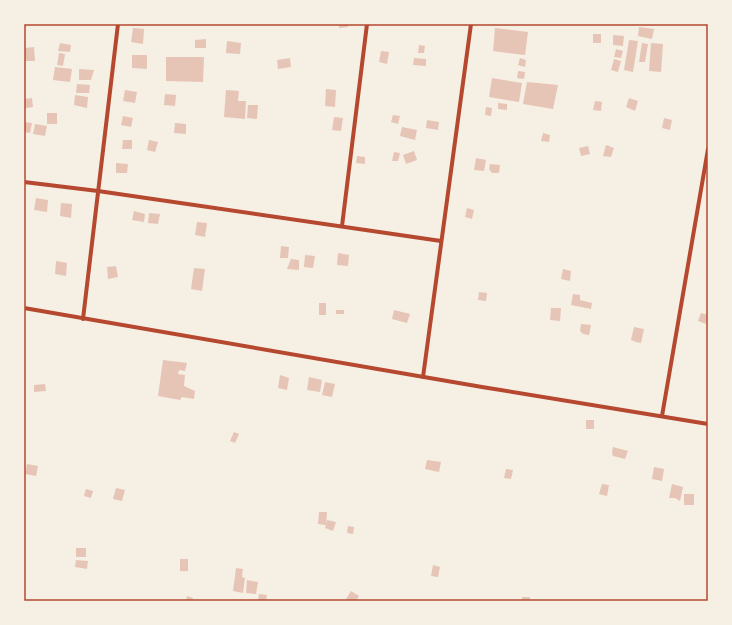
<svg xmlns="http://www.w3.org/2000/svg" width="732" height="625" font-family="'IBM Plex Sans',sans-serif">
  <rect width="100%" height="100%" fill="#f6efe4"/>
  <g fill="#e6c5b7">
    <path d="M339,24h8l1,3 -9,1z"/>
    <path d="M639,27l15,2 -2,10 -14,-3z"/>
    <path d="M133,28l11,1 -1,15 -12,-2z"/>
    <path d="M495,28l33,4 -3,23 -32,-4z"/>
    <rect x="593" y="34" width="8" height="9"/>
    <path d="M613,35l11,1 -1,10 -10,-1z"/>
    <path d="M206,39v9h-11v-8z"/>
    <path d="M629,40l9,1 -5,31 -9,-2z"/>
    <path d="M227,41l14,2 -1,11 -14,-1z"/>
    <path d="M60,43l11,2 -1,7 -12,-1z"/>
    <path d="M642,43l6,1 -3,18h-6z"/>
    <path d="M651,43l12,1 -2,28 -12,-1z"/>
    <path d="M419,45l6,1 -1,7h-6z"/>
    <path d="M34,47l1,14h-10l-1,-13z"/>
    <path d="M616,49l7,2 -2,7 -7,-1z"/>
    <path d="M381,51l8,1 -2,12 -8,-2z"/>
    <path d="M59,53l6,1 -2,12 -6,-1z"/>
    <path d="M132,55h15v14l-15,-1z"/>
    <path d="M166,57h38l-1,25 -37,-1z"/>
    <path d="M290,58l1,9 -13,2 -1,-9z"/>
    <path d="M414,58l12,1v7l-13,-1z"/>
    <path d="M520,58l6,2 -1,7 -7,-2z"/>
    <path d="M614,59l7,2 -3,11 -7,-2z"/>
    <path d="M55,67l17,2 -2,13 -17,-2z"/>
    <path d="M79,69l15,1 -3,10h-12z"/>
    <path d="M518,71l7,1 -1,7 -7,-1z"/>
    <path d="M492,78l30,5 -3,19 -30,-5z"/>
    <path d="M527,82l31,3 -5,24 -30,-5z"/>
    <path d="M77,84l13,1 -1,8h-13z"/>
    <path d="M326,89l10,1 -1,17 -10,-1z"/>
    <path d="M125,90l12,2 -2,11 -12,-2z"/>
    <path d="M226,90l13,1 -1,10h8l-1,18 -21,-2z"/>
    <path d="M165,94l11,1 -1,11 -11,-1z"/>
    <path d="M75,95l13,2 -1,11 -13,-3z"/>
    <path d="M32,98l1,9 -8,1 -1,-9z"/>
    <path d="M629,98l9,3 -3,10 -9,-4z"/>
    <path d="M595,101l7,1 -1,9 -8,-1z"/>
    <path d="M498,103l9,1v6l-9,-1z"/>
    <path d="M248,105h10l-1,14 -10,-1z"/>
    <path d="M486,107l6,1 -1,8 -6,-1z"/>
    <rect x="47" y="113" width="10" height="11"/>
    <path d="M393,115l7,1 -2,8 -7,-2z"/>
    <path d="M123,116l10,2 -2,9 -10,-2z"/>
    <path d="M334,117l9,1 -2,13 -9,-1z"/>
    <path d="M664,118l8,2 -2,10 -8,-2z"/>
    <path d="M427,120l12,2 -1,8 -12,-2z"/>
    <path d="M24,122l8,1 -2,10 -6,-1z"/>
    <path d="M175,123l11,1v10l-12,-1z"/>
    <path d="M35,124l12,2 -2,10 -12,-2z"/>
    <path d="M402,127l15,3 -2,10 -15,-4z"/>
    <path d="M543,133l7,2 -1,7 -8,-1z"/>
    <path d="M123,140h9v9h-10z"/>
    <path d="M149,140l9,2 -3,10 -8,-2z"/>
    <path d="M606,145l8,3 -3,9 -8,-1z"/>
    <path d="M588,146l2,8 -9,2 -2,-8z"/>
    <path d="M414,151l3,9 -11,4 -3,-9z"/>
    <path d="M394,152l6,1 -2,8h-6z"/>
    <path d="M357,156l8,1v7l-9,-1z"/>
    <path d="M476,158l10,2 -2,11 -10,-1z"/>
    <path d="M116,163l12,1 -1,9h-11z"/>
    <path d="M490,164l10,1 -1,8h-7l-3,-4z"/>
    <path d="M36,198l12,2 -1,12 -13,-2z"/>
    <path d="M61,203l11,1 -1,14 -11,-2z"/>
    <path d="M467,208l7,2 -2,9 -7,-2z"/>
    <path d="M134,211l11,3 -1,8 -12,-2z"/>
    <path d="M149,213l11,1 -2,10 -10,-1z"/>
    <path d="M197,222l10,1 -2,14 -10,-2z"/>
    <path d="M281,246l8,1 -1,11h-8z"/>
    <path d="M338,253l11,2 -1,11 -11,-1z"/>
    <path d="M305,255l10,1 -2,12 -9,-1z"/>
    <path d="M291,259l8,1v10l-12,-1z"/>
    <path d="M56,261l11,2 -1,13 -11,-2z"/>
    <path d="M116,266l2,11 -10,2 -1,-12z"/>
    <path d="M194,268l11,1 -3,22 -11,-2z"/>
    <path d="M563,269l8,2 -1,10 -9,-2z"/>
    <path d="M479,292l8,1 -1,8 -8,-1z"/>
    <path d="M573,294l7,1v5l12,3 -1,6 -20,-4z"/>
    <rect x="319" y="303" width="7" height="12"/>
    <path d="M551,308h10l-1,13 -10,-1z"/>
    <rect x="336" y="310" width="8" height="4"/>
    <path d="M394,310l16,4 -3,9 -15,-4z"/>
    <path d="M701,313l7,2 -2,9 -8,-3z"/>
    <path d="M581,324l10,1 -2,10 -6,-1 -3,-3z"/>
    <path d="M634,327l10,2 -3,14 -5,-1 -5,-2z"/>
    <path d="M163,360l24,3 -2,8 -6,-1 -1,4 7,1 -1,11 11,5 -1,8 -12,-2 -2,3 -22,-4z"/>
    <path d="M280,375l9,3 -2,12 -9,-2z"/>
    <path d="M309,377l13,3 -2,12 -13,-2z"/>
    <path d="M325,382l10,2 -3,13 -10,-2z"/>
    <path d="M45,384l1,7 -12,1v-7z"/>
    <rect x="586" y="420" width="8" height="9"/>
    <path d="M234,432l5,2 -4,9 -5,-2z"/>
    <path d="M613,447l15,4 -3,8 -12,-3 -1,-4z"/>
    <path d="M427,460l14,2 -2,10 -14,-3z"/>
    <path d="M27,464l11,2 -2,10 -11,-2z"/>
    <path d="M654,467l10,2 -2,12 -10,-2z"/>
    <path d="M506,469l7,1 -2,9 -7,-1z"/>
    <path d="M602,484l7,1 -2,11 -8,-2z"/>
    <path d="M672,484l11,3 -3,14 -5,-3h-6z"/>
    <path d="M116,488l9,2 -3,11 -9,-2z"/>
    <path d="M86,489l7,2 -2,7 -7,-2z"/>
    <rect x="684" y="494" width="10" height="11"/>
    <path d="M319,512h8l-1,13 -8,-1z"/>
    <path d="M327,520l9,2 -3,9 -8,-3z"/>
    <path d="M348,526l6,1 -1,7 -6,-1z"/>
    <rect x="76" y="548" width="10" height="9"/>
    <rect x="180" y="559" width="8" height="12"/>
    <path d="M76,560l12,1 -1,8 -12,-2z"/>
    <path d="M433,565l7,2 -2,10 -7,-1z"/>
    <path d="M236,568l7,1 -1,8 3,1 -2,15 -10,-2z"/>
    <path d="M247,580l11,2 -2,12 -10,-1z"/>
    <path d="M351,591l8,5 -3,5h-6l-4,-2z"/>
    <path d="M259,594l8,1 -1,6h-8z"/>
    <path d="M187,596l6,2 -1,3h-6z"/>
    <rect x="522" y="597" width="8" height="4"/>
  </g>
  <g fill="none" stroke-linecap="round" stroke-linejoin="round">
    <g stroke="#b5482f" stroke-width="4">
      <path d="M24,182l74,9 343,50"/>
      <path d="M342,226l25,-202"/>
      <path d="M24,308l458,79 226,37"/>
      <path d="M83,319l35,-295"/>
      <path d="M423,377l48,-353"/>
      <path d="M662,416l46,-267"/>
    </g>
  </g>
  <rect width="732" height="625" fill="none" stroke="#f6efe4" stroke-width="50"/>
  <rect x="25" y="25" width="682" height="575" fill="none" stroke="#b5482f" stroke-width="1.5"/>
</svg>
